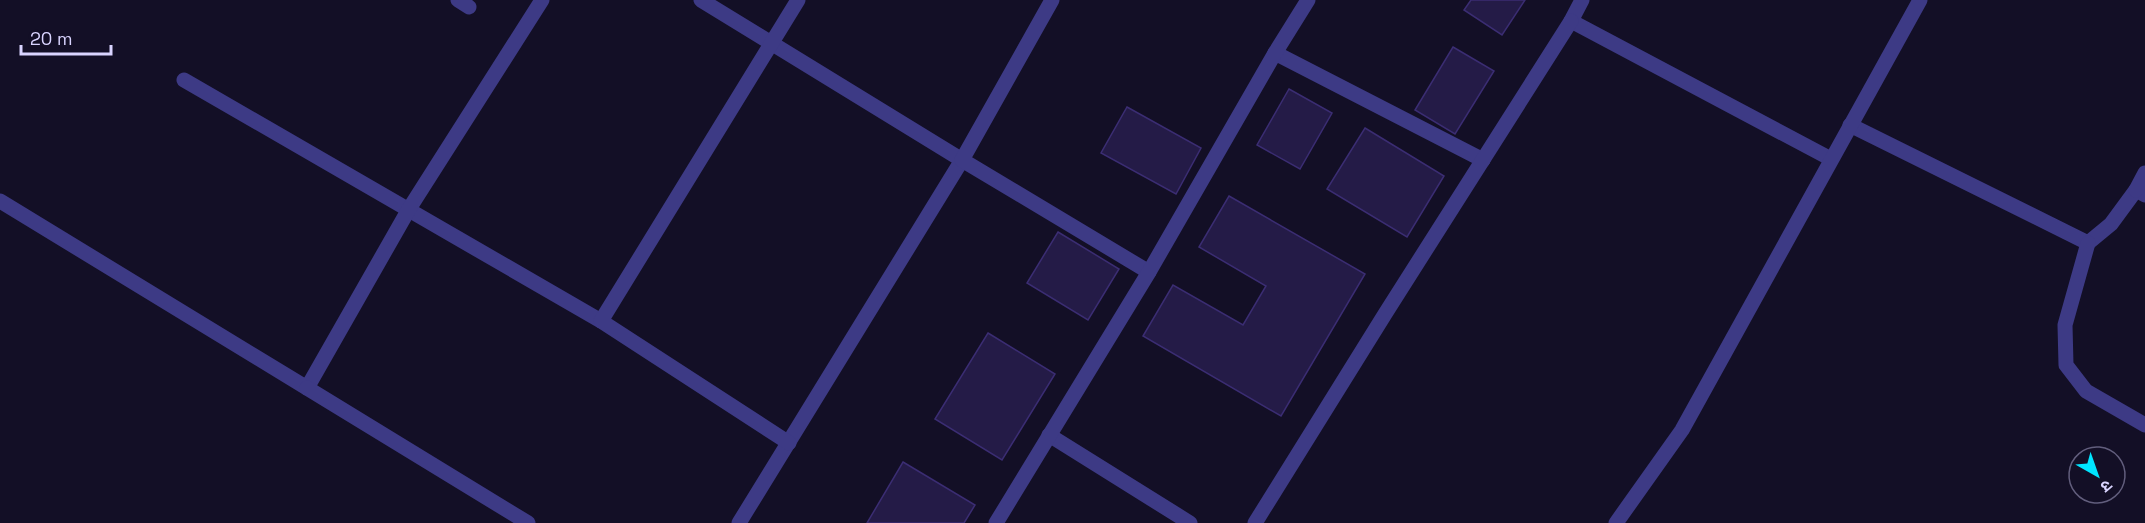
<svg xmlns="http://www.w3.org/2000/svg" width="2145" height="523" font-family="'Space Grotesk','Noto Sans Devanagari',sans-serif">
  <rect width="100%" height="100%" fill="#130f26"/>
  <g fill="#241b47" stroke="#3b2d73" stroke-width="1.5">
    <path d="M1471,0h54l-23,35 -38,-25z"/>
    <path d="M1453,47l41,24 -39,63 -40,-24z"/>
    <path d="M1289,89l43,24 -32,56 -43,-24z"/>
    <path d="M1127,107l74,41 -25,46 -75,-41z"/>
    <path d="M1365,128l79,48 -37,61 -80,-48z"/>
    <path d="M1229,196l136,78 -84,142 -138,-80 30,-51 70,40 23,-39 -67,-39z"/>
    <path d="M1058,232l61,37 -31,51 -61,-37z"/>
    <path d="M988,333l67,41 -53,86 -67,-41z"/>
    <path d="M903,462l72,43 -11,18h-97z"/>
  </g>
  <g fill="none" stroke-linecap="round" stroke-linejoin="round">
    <g stroke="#3d3a85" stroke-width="15">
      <path d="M458,0l11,7"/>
      <path d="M701,0l261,160 -223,363"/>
      <path d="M1052,0l-90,160 187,112"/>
      <path d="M1582,0l-11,21 260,138"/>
      <path d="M1275,53l208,107"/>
      <path d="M184,80l417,241"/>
      <path d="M1850,125l238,118 23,-19 25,-34 9,5"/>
      <path d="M2136,190l9,-17"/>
      <path d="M0,201l307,187 102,-179 133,-209"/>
      <path d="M2088,243l-23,82 1,40 20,26 59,34"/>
      <path d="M307,388l221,135"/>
      <path d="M1049,435l141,88"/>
      <path d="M789,443l-188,-122 197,-321"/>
      <path d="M996,523l153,-251 126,-219 33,-53"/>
      <path d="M1255,523l130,-209 186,-293"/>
      <path d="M1616,523l66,-93 238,-430"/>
    </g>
  </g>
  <g transform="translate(2097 475) rotate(140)"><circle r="28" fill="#130f26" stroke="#625e7d" stroke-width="1.5"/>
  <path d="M0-4.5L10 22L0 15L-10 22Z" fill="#00e5ff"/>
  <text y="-9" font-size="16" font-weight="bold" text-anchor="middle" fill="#d9d4ff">उ</text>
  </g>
  <path d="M21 45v9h90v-9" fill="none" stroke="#d9d4ff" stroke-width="3"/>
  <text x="30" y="45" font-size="18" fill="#d9d4ff" stroke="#130f26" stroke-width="4.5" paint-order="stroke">20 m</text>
</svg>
